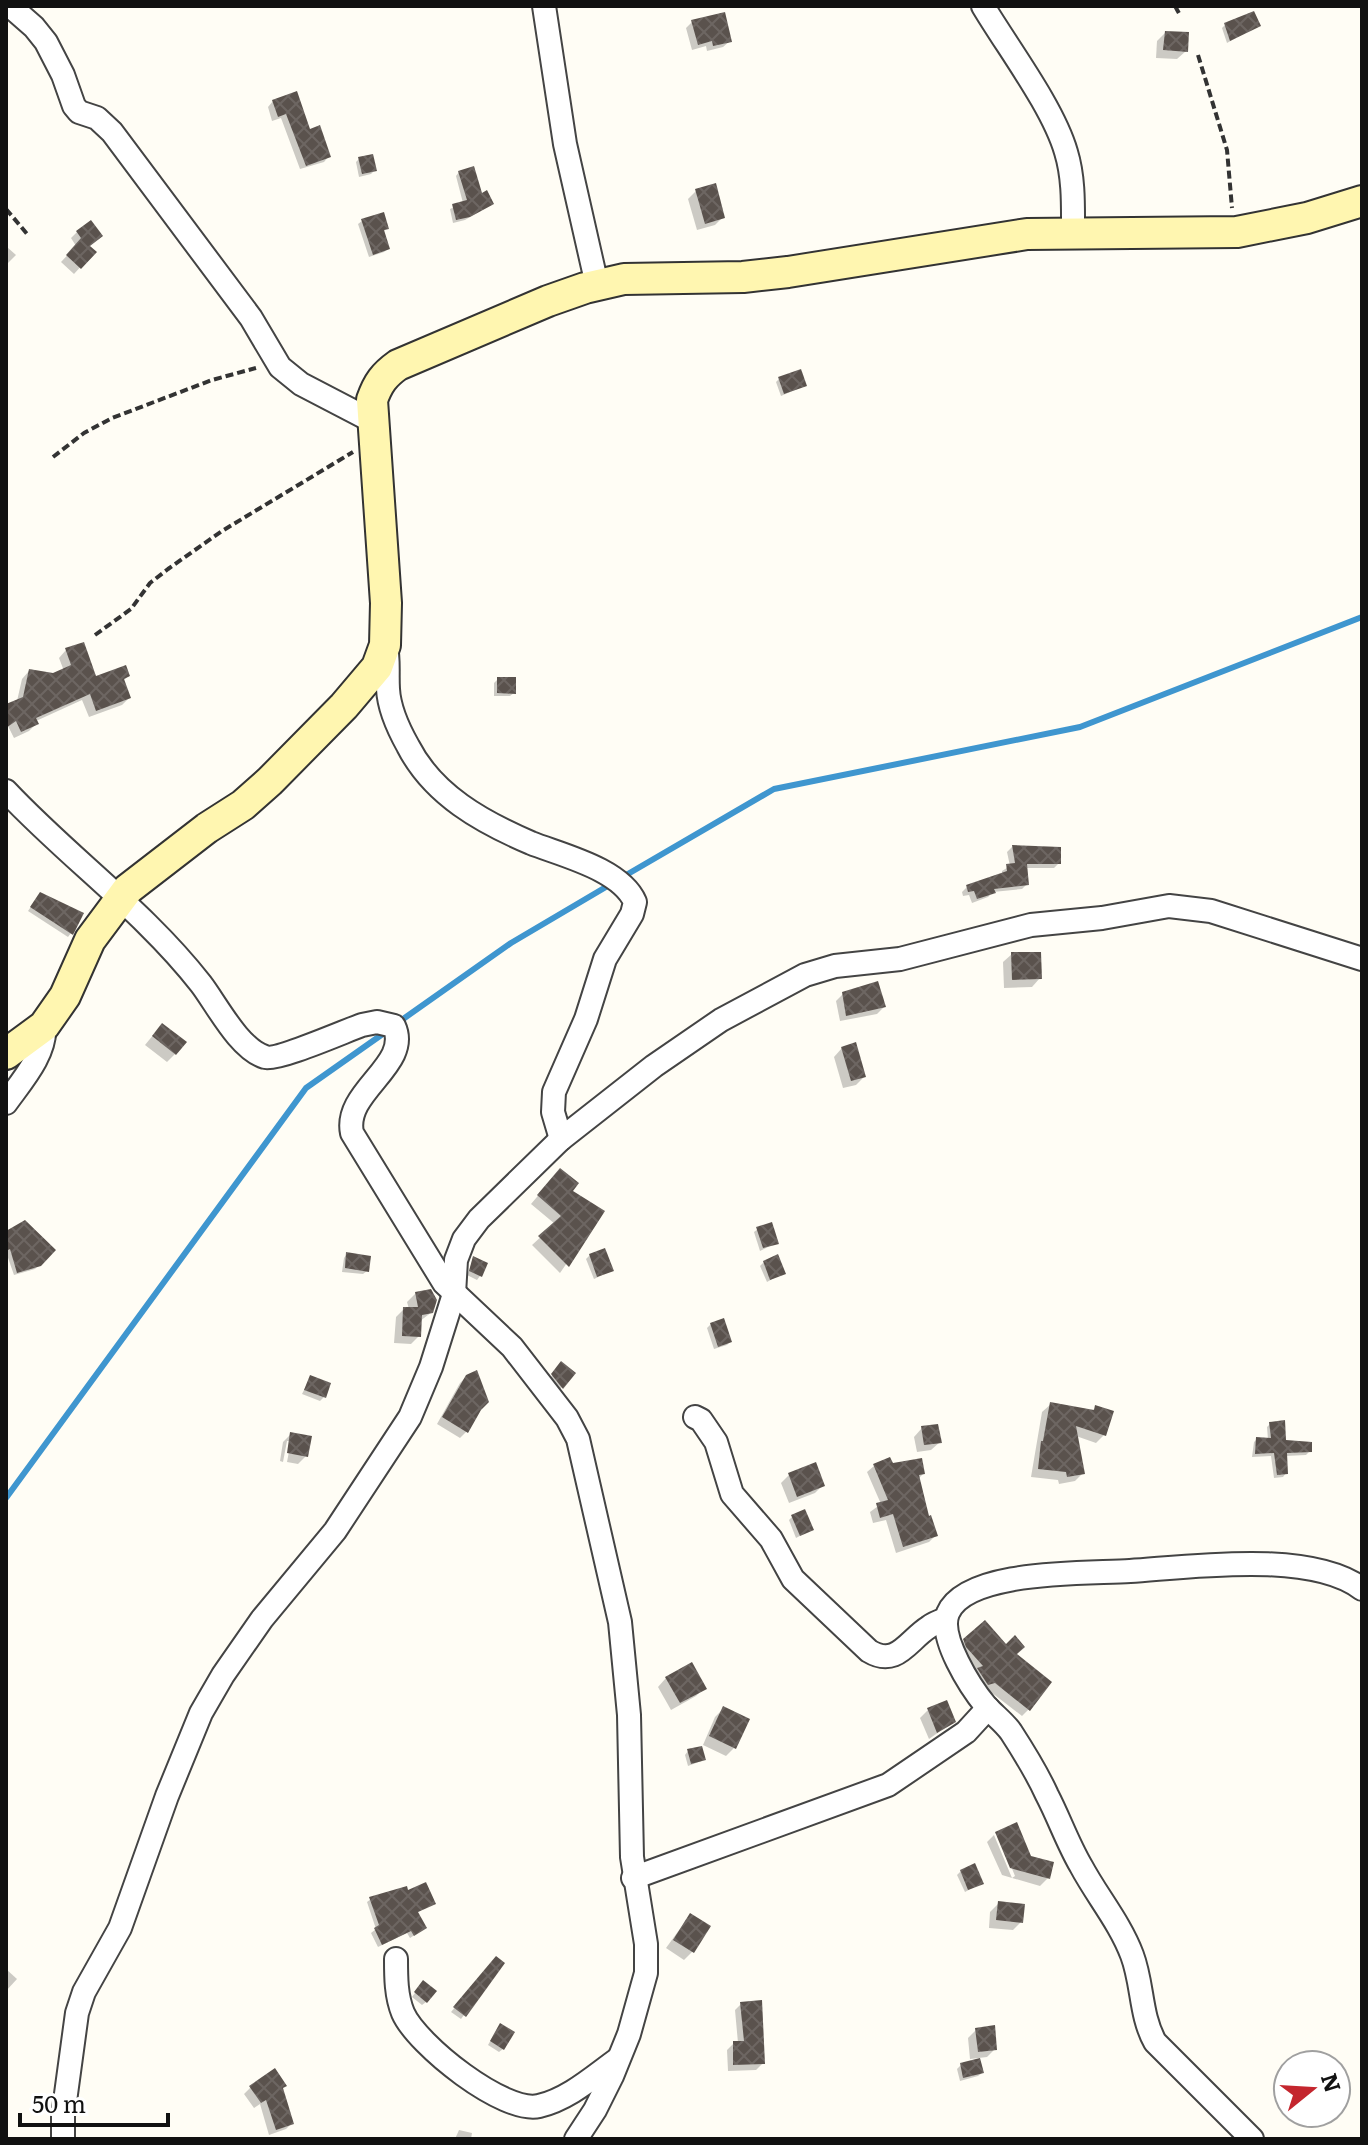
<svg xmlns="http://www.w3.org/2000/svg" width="1368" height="2145" font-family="Literata,serif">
  <defs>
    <pattern id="building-cross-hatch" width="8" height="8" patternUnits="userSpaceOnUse" patternTransform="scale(2)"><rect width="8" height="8" fill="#5a524d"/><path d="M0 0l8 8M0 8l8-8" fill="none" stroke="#6d6662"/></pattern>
  </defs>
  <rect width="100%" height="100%" fill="#fffdf5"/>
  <g fill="#0003">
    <path d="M692,22l38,19 -7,6 -16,4 -1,-5 -14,4 -6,-22z"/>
    <path d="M1225,25h34l-32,18 -5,-15z"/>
    <path d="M1165,33l21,18 -9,8 -21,-1 1,-17z"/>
    <path d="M273,101l36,31 20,24 -5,6 -24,7 -19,-51 -9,3 -4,-14z"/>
    <path d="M359,159l16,11 -4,4 -12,3 -3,-15z"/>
    <path d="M459,172l33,32 -27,16 -12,3 -3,-14 13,-6 -7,-27z"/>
    <path d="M696,191l27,26 -8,8 -18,5 -9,-31z"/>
    <path d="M362,221l25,7 -4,4 5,17 -4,3 -15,5 -11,-33z"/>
    <path d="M77,232l17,20 -20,22 -13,-12 15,-16 -5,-8z"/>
    <path d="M7,247l9,8 -10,10v-17z"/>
    <path d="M780,378l24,8 -23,10 -5,-14z"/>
    <path d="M66,650l29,28 33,-2 -5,5 6,17 -7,7 -33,12 -7,-17 -46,21 1,2 -8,8 -15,7 -6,-12 -2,2v-20l11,-7 5,-22 7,-8 24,4 11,-4 -5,-13z"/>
    <path d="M498,679l16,14 -4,3h-16v-13z"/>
    <path d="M1012,847l47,16 -5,5h-28l1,16 -5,5 -29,3 -5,5 -16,6 -3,-8 -6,1 -1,-4 5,-5 35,-12v-4l8,-5 -3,-14z"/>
    <path d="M37,898l34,35 -3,4 -40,-26z"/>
    <path d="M1012,954l28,24 -8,9 -28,1 -1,-26z"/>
    <path d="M843,994l41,13 -7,7 -37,7 -4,-20z"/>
    <path d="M154,1034l21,20 -8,8 -22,-17z"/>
    <path d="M842,1048l22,29 -8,8 -13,3 -9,-31z"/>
    <path d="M553,1178l49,34 -42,61 -28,-28 23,-21 -24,-20z"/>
    <path d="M758,1229l18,14 -16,8 -6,-19z"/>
    <path d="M6,1234l47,16 -18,19 -21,6 -8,-23z"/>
    <path d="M347,1254l20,17 -4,3 -21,-2 2,-14z"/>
    <path d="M590,1255l21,16 -17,8 -8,-20z"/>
    <path d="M474,1258l6,18 -3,4 -10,-5z"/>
    <path d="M764,1262l19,11 -16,9 -7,-16z"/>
    <path d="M416,1293l16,19 -12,9 -1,15 -8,8 -17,-1 2,-26 8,-8h5l-2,-7z"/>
    <path d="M711,1324l19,18 -3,3 -13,4 -7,-21z"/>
    <path d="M561,1364l12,9 -14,18 -10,-12z"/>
    <path d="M467,1376v55l-7,7 -23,-14 23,-41z"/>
    <path d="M310,1378l14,19 -4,4 -18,-7z"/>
    <path d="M1051,1404l41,7 4,-4 8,28 -8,8 -20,-7 7,37 -8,8 -16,3 -1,-4 -27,-3 11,-65z"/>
    <path d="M1270,1424l14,17 26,10 -4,4 -21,1 1,17 -3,4 -9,1 -3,-22 -19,1 2,-15 3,-3 11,1 -1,-13z"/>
    <path d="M922,1428l18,14 -9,8 -14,2 -3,-15z"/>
    <path d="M291,1434l15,22 -8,8 -11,-2 4,-21h-4l-4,21 -3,-1 3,-19z"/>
    <path d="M891,1465l32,9 -5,5 10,39 7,18 -6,6 -33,11 -10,-33 -13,3 -3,-11 11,-8 -14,-32 7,-6z"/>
    <path d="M789,1475l34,10 -8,8 -26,10 -8,-20z"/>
    <path d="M792,1517l19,13 -15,8 -7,-18z"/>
    <path d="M965,1640l49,15 15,54 -7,7 -35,-27 -30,-41z"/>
    <path d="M666,1678l38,10 -8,8 -25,14 -13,-23z"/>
    <path d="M723,1709l11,39 -8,8 -23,-11 12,-28z"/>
    <path d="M928,1710l25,12 -24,17 -9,-21z"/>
    <path d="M688,1751l16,9 -16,6 -3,-11z"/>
    <path d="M1016,1825l13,32 23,7 -4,14 -8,8 -38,-11 -15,-33 7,-7 18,43 3,-2 -17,-42h-3z"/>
    <path d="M961,1871l21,12 -17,9 -8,-17z"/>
    <path d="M407,1893l26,11 -17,9 5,18 -11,7 -3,-5 -29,14 -7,-14 5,-4 -9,-27 4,-3z"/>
    <path d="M999,1903l22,19 -8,8 -24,-2 1,-16z"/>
    <path d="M690,1915l2,37 -8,8 -18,-12z"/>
    <path d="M496,1959l-32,56 -3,4 -10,-7z"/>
    <path d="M6,1969l11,10 -11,12z"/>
    <path d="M420,1986l6,16 -4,3 -10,-8z"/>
    <path d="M741,2004l22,59 -7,7 -28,1 -1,-21 7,-7h4l-3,-33z"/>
    <path d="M497,2029l6,20 -4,3 -11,-7z"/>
    <path d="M976,2030l19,19 -8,8 -17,2 -2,-21z"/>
    <path d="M961,2065l21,8 -4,3 -18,5 -3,-12z"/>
    <path d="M250,2088l31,1 11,34 -6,6 -17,6 -9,-31 -6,4 -10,-14z"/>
    <path d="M459,2130l13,3 -1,6h-16z"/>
  </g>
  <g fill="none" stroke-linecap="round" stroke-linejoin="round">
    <g stroke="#3f96cf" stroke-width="6">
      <path d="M621,878l153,-89 306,-62 282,-110"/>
      <path d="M396,1024l115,-81 100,-59"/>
      <path d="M6,1498l300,-410 81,-57"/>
    </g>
  </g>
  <g fill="url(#building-cross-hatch)">
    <path d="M1254,11l7,15 -31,15 -6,-18z"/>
    <path d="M725,12l7,30 -19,4 -1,-5 -14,4 -7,-25z"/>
    <path d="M1165,31l24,1 -1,20 -25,-2z"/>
    <path d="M297,91l13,38 10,-4 11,32 -25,9 -20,-52 -8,3 -6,-17z"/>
    <path d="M373,154l4,17 -15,3 -4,-17z"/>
    <path d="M474,166l8,27 5,-3 7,14 -24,13 -14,3 -4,-16 15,-4 -9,-29z"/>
    <path d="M716,183l9,35 -20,6 -10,-35z"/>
    <path d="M384,212l5,17 -5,1 6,19 -17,6 -12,-36z"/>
    <path d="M91,220l12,16 -13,10 7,6 -16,17 -15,-14 15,-17 -5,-7z"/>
    <path d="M801,369l6,17 -23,8 -6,-17z"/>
    <path d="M84,642l12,34 30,-11 4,11 -6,3 7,19 -35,13 -6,-17 -54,24 3,6 -18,8 -5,-11 -10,7v-24l17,-7 6,-28 24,4 18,-8 -6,-17z"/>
    <path d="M497,677h19v17l-19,-1z"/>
    <path d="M1012,845l49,2v17h-34l2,21 -35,4 2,4 -19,6 -3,-8 -6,1 -2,-7 41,-14 -1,-7 9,-1z"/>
    <path d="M40,892l44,21 -11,22 -43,-28z"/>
    <path d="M1011,952h30l1,27 -30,1z"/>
    <path d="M878,981l8,26 -40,9 -4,-24z"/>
    <path d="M162,1023l25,19 -11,13 -24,-19z"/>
    <path d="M856,1042l10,35 -15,4 -10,-34z"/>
    <path d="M560,1168l19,15 -6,8 32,20 -36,56 -31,-31 23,-20 -24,-21z"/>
    <path d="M25,1220l31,30 -15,16 -24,7 -7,-24 -4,2v-20z"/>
    <path d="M772,1222l7,22 -16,4 -7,-21z"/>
    <path d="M605,1248l9,23 -17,6 -8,-23z"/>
    <path d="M346,1252l25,4 -2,16 -24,-4z"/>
    <path d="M778,1254l8,20 -16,6 -7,-19z"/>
    <path d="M473,1256l15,7 -6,14 -13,-6z"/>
    <path d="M431,1289l6,11 -4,13 -11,2 -1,22 -19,-1 1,-29h15l-3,-15z"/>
    <path d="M724,1318l8,24 -14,5 -8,-24z"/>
    <path d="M561,1361l15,12 -13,16 -12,-15z"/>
    <path d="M477,1370l12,32 -8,8 -13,23 -26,-16 24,-42z"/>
    <path d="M310,1375l21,8 -5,15 -22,-8z"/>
    <path d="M1050,1402l44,8 1,-5 19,6 -8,25 -30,-10 9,48 -18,3 -1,-5 -28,-3 3,-28h2z"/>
    <path d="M1285,1420l1,20 26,2v10l-25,1 1,21 -11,1 -3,-22 -19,1 1,-17 15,1 -2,-16z"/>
    <path d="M938,1424l4,19 -18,2 -3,-19z"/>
    <path d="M290,1432l22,4 -4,21 -21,-4z"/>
    <path d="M890,1457l3,6 29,-5 3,16 -6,1 10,41 2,-1 7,21 -35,11 -10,-33 -13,4 -4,-15 12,-3 -15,-36z"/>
    <path d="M816,1462l9,24 -28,11 -9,-24z"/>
    <path d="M805,1509l9,21 -14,6 -9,-21z"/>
    <path d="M985,1620l21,24 9,-9 10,12 -8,7 35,28 -22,29 -35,-28 -7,2 -11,-17 6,-2 -17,-19 -3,-8z"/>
    <path d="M692,1662l15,27 -27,14 -15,-26z"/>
    <path d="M947,1700l9,22 -19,11 -10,-25z"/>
    <path d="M723,1706l27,13 -14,30 -27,-13z"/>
    <path d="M702,1746l4,14 -15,4 -4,-15z"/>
    <path d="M1017,1822l14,34 23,6 -4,17 -40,-11 -15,-36z"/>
    <path d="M975,1863l9,21 -16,6 -8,-20z"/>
    <path d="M426,1882l10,22 -18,8 9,16 -13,8 -3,-5 -29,14 -8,-17 5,-3 -10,-28 38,-11 1,4z"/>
    <path d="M998,1901l27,3 -2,19 -27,-3z"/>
    <path d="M690,1913l21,13 -17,27 -21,-13z"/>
    <path d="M496,1956l9,7 -39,54 -13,-10z"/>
    <path d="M423,1980l14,11 -10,12 -13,-11z"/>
    <path d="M762,2000l3,64 -32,1v-24h11l-4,-39z"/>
    <path d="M500,2023l15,9 -11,18 -14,-9z"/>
    <path d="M995,2025l2,25 -19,2 -3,-24z"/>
    <path d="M980,2058l4,15 -21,5 -3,-15z"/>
    <path d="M275,2068l12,18 -4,2 11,36 -18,6 -10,-30 -5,3 -12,-17z"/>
  </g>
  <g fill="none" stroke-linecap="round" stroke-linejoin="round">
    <g stroke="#444" stroke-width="26">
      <g id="street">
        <path d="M10,6l24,21 12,15 17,33 11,31 5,6 18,6 15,14 139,186 29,49 21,17 73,38"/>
        <path d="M544,6l21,138 32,141"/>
        <path d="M983,6c25,42 70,101 83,146 8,26 7,54 7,81"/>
        <path d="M386,646c3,15 1,28 2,43 1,19 11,41 20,57 25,49 74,76 123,97 30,12 90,26 104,59l-3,12 -27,45 -19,60 -32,73 -1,20 8,27"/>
        <path d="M6,791c63,67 139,121 195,193 16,21 38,65 64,73 12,4 80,-26 97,-32l15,-3 17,4c18,39 -51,65 -42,107l92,150 68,64 55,71 11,21 42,183 9,93 3,142 14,87v29l-17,61 -17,42 -17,34 -19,29"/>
        <path d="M6,1103c15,-21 41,-50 38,-77"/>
        <path d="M695,1417l6,3 15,22 16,52 39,45 22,40 76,72c28,17 39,-11 60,-24 5,-4 11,-6 17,-8"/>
        <path d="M633,1878l255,-93 78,-53 22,-24"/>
        <path d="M396,1959c0,18 0,37 7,54 14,32 101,101 136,93 30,-7 55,-30 79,-47"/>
        <path d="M63,2139v-23l14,-103 7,-21 36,-64 47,-132 34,-83 22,-38 39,-56 73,-88 75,-114 21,-50 23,-73 2,-34 8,-21 15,-20 82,-80 93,-73 67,-46 84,-45 30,-9 65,-7 131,-34 71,-7 67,-12 42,5 151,48"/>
        <path d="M1252,2139l-97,-97c-15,-27 -12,-58 -23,-87 -12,-32 -35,-59 -51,-89 -13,-22 -22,-48 -34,-71 -10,-22 -23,-43 -36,-63 -7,-10 -17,-17 -25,-26 -15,-18 -48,-69 -38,-93 19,-44 140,-39 182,-42 61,-4 181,-21 232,18"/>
      </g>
    </g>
    <g stroke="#333" stroke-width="34">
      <path id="secondary" d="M6,1054l38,-28 21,-30 25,-56 38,-51 79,-61 36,-23 27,-24 74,-75 33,-39 8,-22 1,-42 -14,-203c6,-17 12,-25 26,-35l150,-64 37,-13 39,-9 119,-2 45,-5 239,-38 210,-2 70,-14 55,-17"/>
    </g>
    <g stroke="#333" stroke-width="4" stroke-dasharray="8 4" stroke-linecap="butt">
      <path d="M1175,6l5,9"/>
      <path d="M1198,55l29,95 5,58"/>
      <path d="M6,209l22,26"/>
      <path d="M53,457l31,-24 28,-15 100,-38 44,-12"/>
      <path d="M95,635l36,-26 19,-26 18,-14 54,-38 131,-79"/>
    </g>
    <use href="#street" stroke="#fff" stroke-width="22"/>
    <use href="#secondary" stroke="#fff6b0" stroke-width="30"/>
  </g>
  <rect width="1368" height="2145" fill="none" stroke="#111111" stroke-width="16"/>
  <g transform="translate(1312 2089) rotate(72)"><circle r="38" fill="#ffffff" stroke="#a0a0a0" stroke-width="2"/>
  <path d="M0-6L14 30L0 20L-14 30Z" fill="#c4262e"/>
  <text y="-12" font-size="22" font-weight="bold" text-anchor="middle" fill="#111111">N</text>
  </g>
  <path d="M20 2113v12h148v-12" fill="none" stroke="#111111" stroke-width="4"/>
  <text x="32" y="2113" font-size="24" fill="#111111" stroke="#ffffff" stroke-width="6" paint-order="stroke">50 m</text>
</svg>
